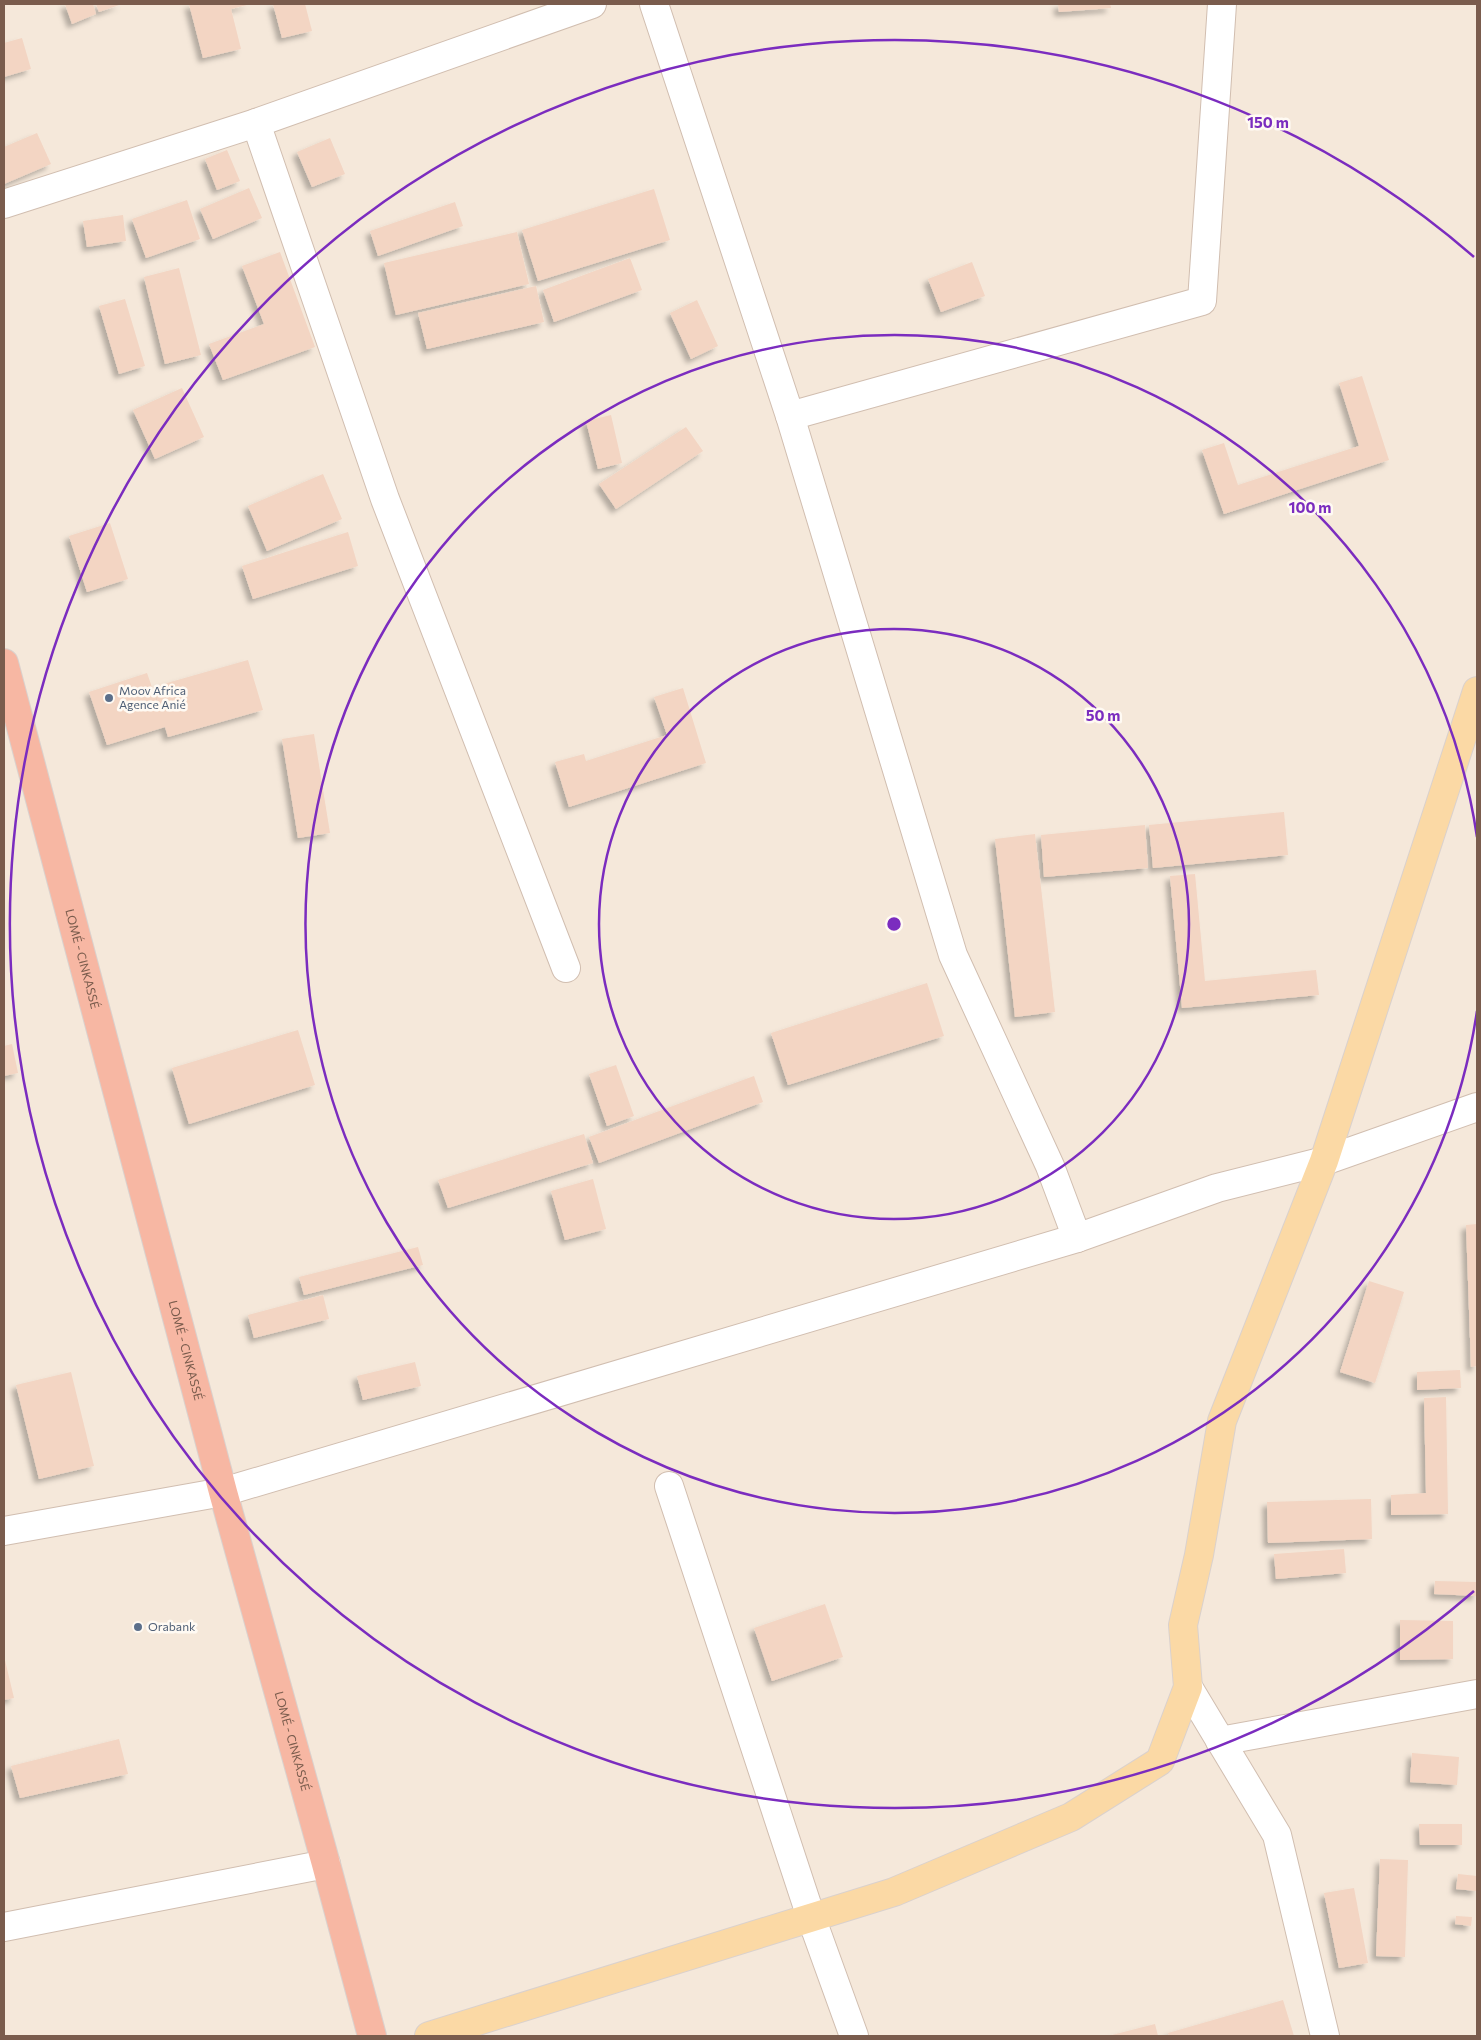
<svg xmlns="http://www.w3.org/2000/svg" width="1481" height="2040" font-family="Commissioner,sans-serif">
  <defs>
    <filter id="shadow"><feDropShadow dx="-4.5" dy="4.5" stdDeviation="2.5" flood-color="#0004"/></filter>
  </defs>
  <rect width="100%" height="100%" fill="#fdf6ec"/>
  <rect fill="#f5e8da" x="4" y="4" width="1473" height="2032"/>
  <g fill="#f3d5c3" filter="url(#shadow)">
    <path d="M65,4h28l3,10 -24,10z"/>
    <path d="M96,4h26l-23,8z"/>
    <path d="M189,4h62l-20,5 10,40 -38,9z"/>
    <path d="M273,4h32l7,27 -30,7z"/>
    <path d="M1058,4h52l1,4 -52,4z"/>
    <path d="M22,38l9,31 -27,8v-34z"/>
    <path d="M37,133l14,31 -47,20v-37z"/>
    <path d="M330,138l15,36 -33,13 -15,-35z"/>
    <path d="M227,150l13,31 -23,9 -12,-31z"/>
    <path d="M249,188l13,30 -49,21 -13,-30z"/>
    <path d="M654,189l16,51 -132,41 -16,-51z"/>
    <path d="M187,200l13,39 -54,19 -14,-39z"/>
    <path d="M455,202l8,24 -85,30 -8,-25z"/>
    <path d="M123,215l3,26 -39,6 -4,-26z"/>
    <path d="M517,232l12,52 -133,31 -12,-52z"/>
    <path d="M280,252l35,95 -92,33 -14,-36 55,-20 -22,-58z"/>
    <path d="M630,258l12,32 -88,32 -11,-32z"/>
    <path d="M972,262l13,34 -44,16 -13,-33z"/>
    <path d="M179,268l22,87 -36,9 -21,-87z"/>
    <path d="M536,286l8,36 -117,27 -9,-36z"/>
    <path d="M125,299l20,67 -26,8 -20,-68z"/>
    <path d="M697,300l21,46 -27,13 -21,-46z"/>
    <path d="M1362,376l27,84 -165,54 -22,-64 22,-7 14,42 121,-39 -20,-63z"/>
    <path d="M182,388l22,49 -49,22 -22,-49z"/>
    <path d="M611,415l11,48 -24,6 -12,-48z"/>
    <path d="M686,427l17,24 -87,58 -17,-25z"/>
    <path d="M323,474l19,45 -75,32 -19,-45z"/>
    <path d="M110,523l18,56 -41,13 -18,-56z"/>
    <path d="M348,532l10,34 -105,33 -11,-33z"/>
    <path d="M248,660l15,50 -95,27 -3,-10 -58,18 -18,-53 58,-19 12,34 -6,-20z"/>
    <path d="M683,688l23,75 -137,44 -14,-45 29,-8 2,7 81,-26 -13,-38z"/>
    <path d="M314,734l16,99 -32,5 -16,-99z"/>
    <path d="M1284,812l4,43 -135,13 -4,-43z"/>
    <path d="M1145,825l3,43 -104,9 -3,-42z"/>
    <path d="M1035,834l20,178 -40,5 -20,-178z"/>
    <path d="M1195,874l10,107 111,-11 3,25 -137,13 -12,-132z"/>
    <path d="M927,983l17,53 -156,49 -17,-52z"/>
    <path d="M298,1030l17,55 -126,39 -17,-56z"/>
    <path d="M12,1044l6,29 -14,3v-30z"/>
    <path d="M616,1065l18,51 -27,10 -18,-52z"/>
    <path d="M754,1076l9,26 -164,61 -10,-26z"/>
    <path d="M584,1134l9,29 -145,45 -10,-28z"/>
    <path d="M593,1179l13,50 -41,11 -14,-49z"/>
    <path d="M1477,1224v142l-6,1 -5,-142z"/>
    <path d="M418,1247l5,18 -119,30 -5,-18z"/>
    <path d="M1369,1281l35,11 -29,91 -35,-11z"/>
    <path d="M323,1295l6,24 -75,19 -6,-23z"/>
    <path d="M415,1362l6,24 -58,14 -6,-24z"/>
    <path d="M1460,1370l1,18 -44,2v-18z"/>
    <path d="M71,1372l23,94 -55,13 -23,-94z"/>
    <path d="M1446,1397l2,117 -57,1v-20l35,-2 -2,-95z"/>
    <path d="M1371,1499l1,40 -104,4 -1,-41z"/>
    <path d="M1344,1549l2,24 -70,6 -2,-25z"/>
    <path d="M1435,1581l42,1v14l-43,-2z"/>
    <path d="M825,1604l18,53 -71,24 -18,-53z"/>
    <path d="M1400,1620l53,1v38l-53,1z"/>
    <path d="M4,1656l10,42 -10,2z"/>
    <path d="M119,1739l9,35 -108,24 -9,-32z"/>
    <path d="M1412,1753l47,4 -2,28 -47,-3z"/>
    <path d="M1419,1824h43v21h-42z"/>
    <path d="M1380,1859l28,1 -3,97 -29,-1z"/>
    <path d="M1458,1874l19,2v15l-21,-2z"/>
    <path d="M1354,1888l14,75 -29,5 -15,-75z"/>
    <path d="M1456,1916l16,1 -1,9 -16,-2z"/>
    <path d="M1283,2000l11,36h-125l-1,-3z"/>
    <path d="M1155,2024l3,12h-46v-1z"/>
  </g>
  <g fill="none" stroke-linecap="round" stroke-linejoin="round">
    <g stroke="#d1beb0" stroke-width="30">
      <g id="minor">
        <path d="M654,4l136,412 163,539 97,211 27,72 140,-50 107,-27 153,-54"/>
        <path d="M256,123l129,376 181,469"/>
        <path d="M4,204l252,-81 336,-119"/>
        <path d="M790,416l412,-115 20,-297"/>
        <path d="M669,1486l142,431 43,119"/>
        <path d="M4,1531l219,-39 854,-254"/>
        <path d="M1188,1687l89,148 48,201"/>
        <path d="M1220,1741l257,-47"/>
        <path d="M4,1927l322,-63"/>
      </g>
    </g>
    <g stroke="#dad1cd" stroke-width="30">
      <path id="major" d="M429,2036l465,-144 177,-75 89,-56 28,-74 -5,-62 16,-70 23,-134 102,-260 153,-470"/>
    </g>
    <g stroke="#dad1cd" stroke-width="30">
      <g id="highway">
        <path id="s1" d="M4,663l219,829 103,372 46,172"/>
      </g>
    </g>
    <use href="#minor" stroke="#fff" stroke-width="28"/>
    <use href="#major" stroke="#fbd9a5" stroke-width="28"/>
    <use href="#highway" stroke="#f7b7a3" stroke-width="28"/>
  </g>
  <g fill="none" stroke="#7b2cbf" stroke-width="2.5">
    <circle cx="894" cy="924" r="295"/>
    <path d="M1477 1011A589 589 0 1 1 1477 837"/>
    <path d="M1474 1591A884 884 0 1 1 1474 257"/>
  </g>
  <g fill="#5c6f8a" stroke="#fffaf3" stroke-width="2">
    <circle cx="109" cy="698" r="5"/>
    <circle cx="138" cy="1627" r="5"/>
  </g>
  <g text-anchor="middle" stroke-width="5" stroke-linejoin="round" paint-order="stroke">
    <g font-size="12" fill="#4e5e75" stroke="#fffaf3" text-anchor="start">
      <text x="119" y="695">Moov Africa<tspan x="119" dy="14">Agence Anié</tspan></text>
      <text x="148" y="1631">Orabank</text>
    </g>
    <g font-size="12" fill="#7a5c4d" stroke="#fffaf3">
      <text dy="4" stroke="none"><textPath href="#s1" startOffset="306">LOMÉ - CINKASSÉ</textPath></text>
      <text dy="4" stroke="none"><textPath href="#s1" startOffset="711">LOMÉ - CINKASSÉ</textPath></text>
      <text dy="4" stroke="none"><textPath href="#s1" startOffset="1116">LOMÉ - CINKASSÉ</textPath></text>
    </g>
  </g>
  <circle cx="894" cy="924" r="8" fill="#7b2cbf" stroke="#fffaf3" stroke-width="2.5"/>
  <g font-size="15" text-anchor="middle" font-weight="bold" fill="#7b2cbf" stroke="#fffaf3" stroke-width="5" stroke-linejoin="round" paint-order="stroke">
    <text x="1268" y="128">150 m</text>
    <text x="1310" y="513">100 m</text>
    <text x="1103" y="721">50 m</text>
  </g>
  <rect width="1481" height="2040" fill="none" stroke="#7a5c4d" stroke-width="10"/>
</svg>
